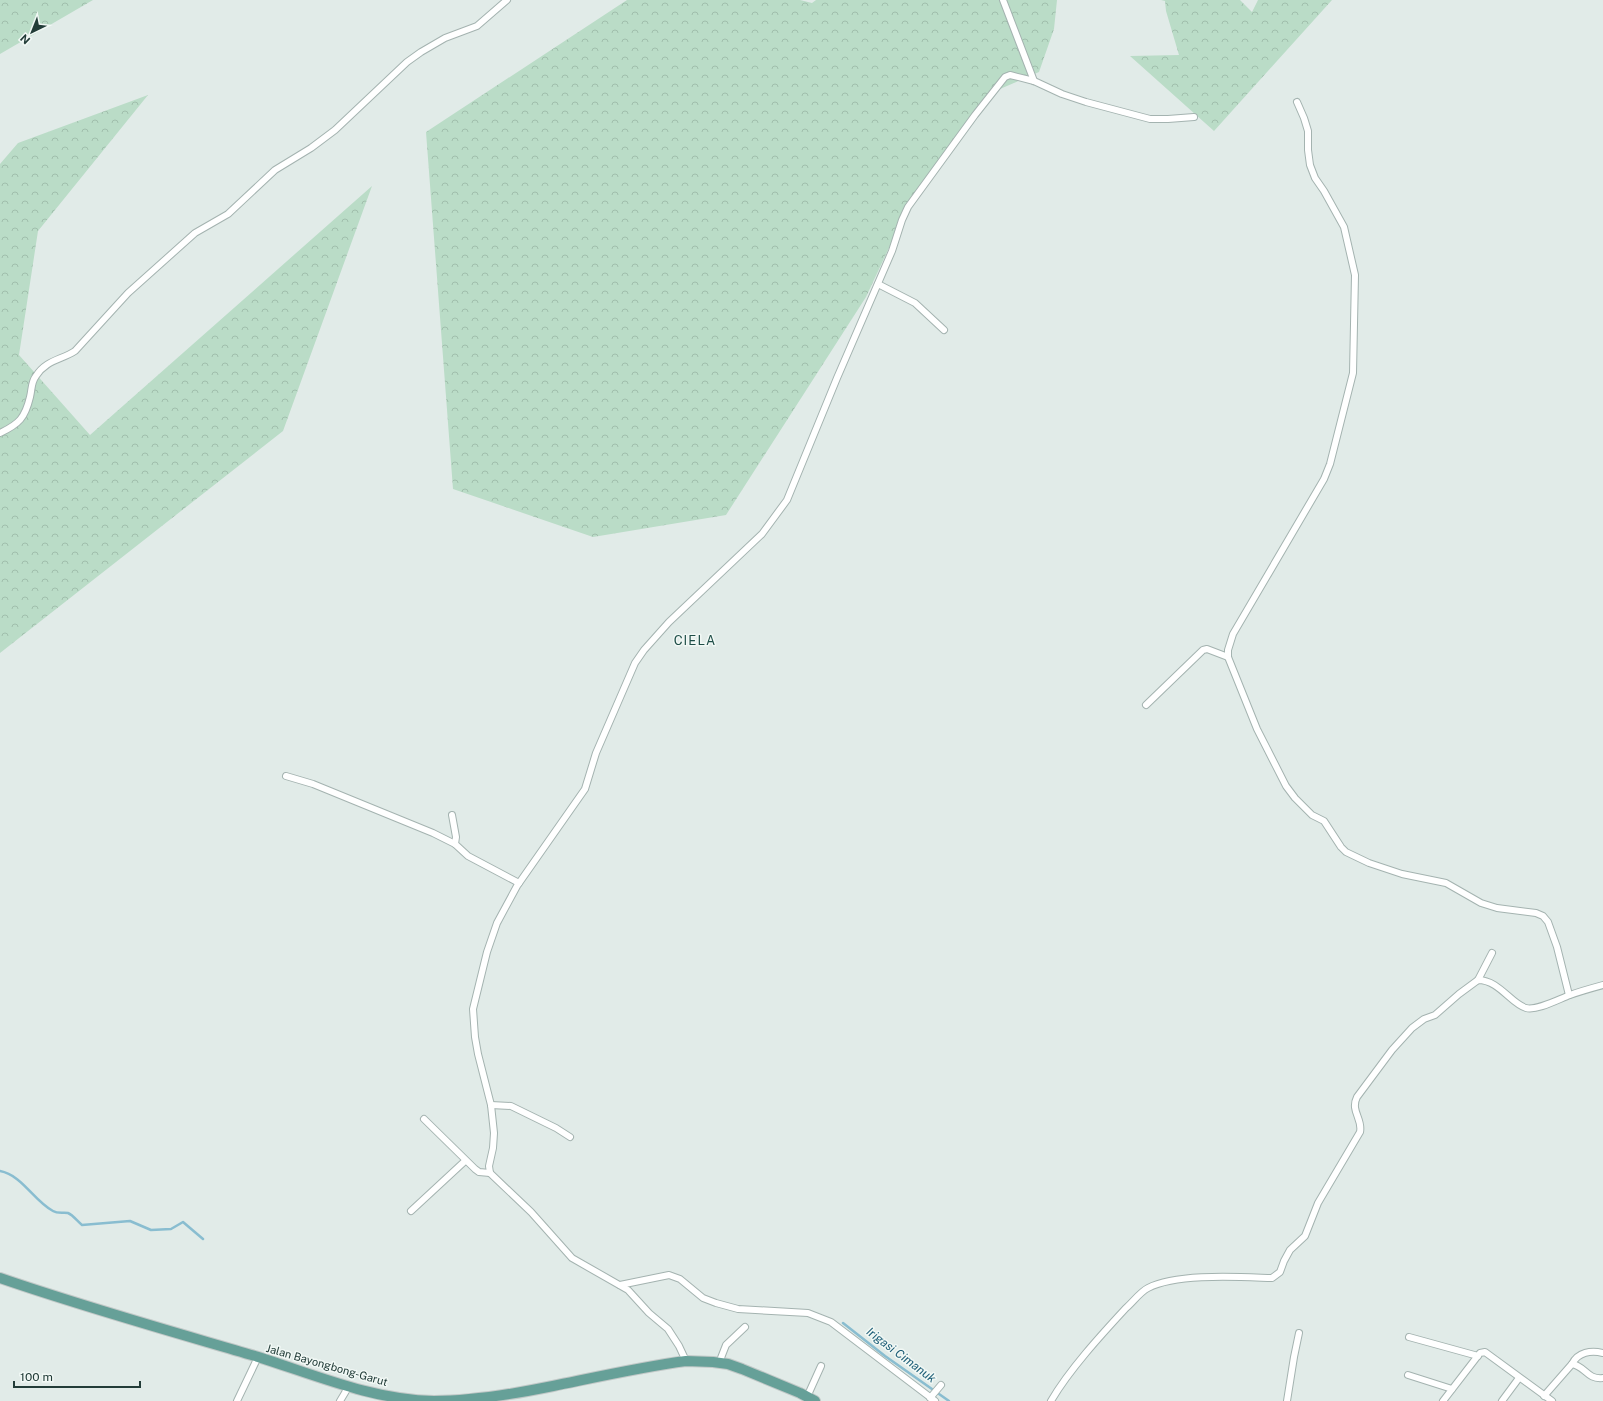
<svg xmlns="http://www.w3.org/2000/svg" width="1603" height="1401" font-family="'Public Sans',sans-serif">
  <defs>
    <pattern id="forest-crowns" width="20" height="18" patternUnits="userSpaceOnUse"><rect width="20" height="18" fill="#badcc7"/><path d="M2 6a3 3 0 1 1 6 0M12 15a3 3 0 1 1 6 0" fill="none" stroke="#a0beac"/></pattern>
  </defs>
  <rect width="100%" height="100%" fill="#e1ebe8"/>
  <g fill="url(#forest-crowns)">
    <path d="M0,0h93l-93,54z"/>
    <path d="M627,0h173l12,3 4,-3h241l-3,29 -15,43 -46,20 -91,128 -36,77 -140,218 -133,22 -140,-48 -27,-357z"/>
    <path d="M1161,0h79l12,12 6,-12h74l-118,131 -84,-75 49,-1 -13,-44 -1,-10z"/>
    <path d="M148,95l-110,136 -19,124 71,80 282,-249 -89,245 -283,222v-489l18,-21z"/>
  </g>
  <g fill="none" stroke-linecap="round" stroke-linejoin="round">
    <g stroke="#89bdd0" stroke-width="2.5">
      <path d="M0,1171c22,4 34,30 53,40 5,3 11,1 15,2 5,2 10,9 14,12l48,-4 21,9 20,-1 12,-7 20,17"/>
      <path d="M843,1323l42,33 64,45"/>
    </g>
    <g stroke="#a4b3b0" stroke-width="8">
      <g id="minor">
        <path d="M1003,0l31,81"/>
        <path d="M1297,102l7,16 4,13v19l2,15 5,13 9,13 20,36 11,48 -2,98 -23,91 -6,15 -91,155 -5,16v7l29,72 29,57 9,12 17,17 12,6 17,26 5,5 23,11 33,11 44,9 35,20 16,5 39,5 7,3 5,6 9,25 12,48"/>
        <path d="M878,284l37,19 29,27"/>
        <path d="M0,433c19,-9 25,-15 30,-36 2,-8 1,-15 6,-21 10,-16 25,-16 39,-25l53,-58 67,-60 33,-19 47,-44 36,-22 24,-18 72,-68 14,-10 24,-14 32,-12 30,-26"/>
        <path d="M1146,705l57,-55 4,-1 21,8"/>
        <path d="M286,776l27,8 120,49 22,11"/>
        <path d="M452,815l4,22 -1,7 13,12 51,27"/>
        <path d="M1478,980l14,-27"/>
        <path d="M491,1105l20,1 45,22 14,9"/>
        <path d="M424,1119l51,50 4,3 11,1"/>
        <path d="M411,1211l54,-50"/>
        <path d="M620,1285l49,-10 11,4 23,19 13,5 22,6 70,4 23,9 104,79"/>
        <path d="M1409,1337l69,19"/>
        <path d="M686,1361l-7,-15 -11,-17 -19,-16 -21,-23 -56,-32 -41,-46 -41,-39 -1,-7 4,-18 1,-15 -3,-28 -13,-51 -3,-17 -2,-28 14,-57 10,-29 20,-37 68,-97 11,-36 39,-90 9,-13 25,-28 93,-88 25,-34 50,-122 55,-127 10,-31 6,-13 67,-92 30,-38 5,-2 24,6 28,13 24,8 64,17h18l26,-2"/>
        <path d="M719,1363l7,-18 19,-18"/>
        <path d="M1572,1364c6,-12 19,-14 31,-11"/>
        <path d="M1408,1375l44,14"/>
        <path d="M1544,1396l28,-32c13,2 15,16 31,14"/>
        <path d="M807,1397l14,-31"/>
        <path d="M930,1398l11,-13"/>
        <path d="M237,1401l21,-44"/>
        <path d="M340,1401l9,-15"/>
        <path d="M1051,1401c18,-31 50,-66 75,-93 7,-6 14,-16 22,-20 29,-15 91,-11 124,-10l8,-6 4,-11 6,-11 15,-14 13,-33 42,-71c3,-13 -10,-21 -3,-35l35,-47 20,-22 12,-9 11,-4 24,-21 19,-14c21,0 33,24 48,28 11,3 33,-9 44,-13 11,-4 22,-7 33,-10"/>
        <path d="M1287,1401l7,-44 5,-24"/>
        <path d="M1443,1401l37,-48 5,-1 67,49"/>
        <path d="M1502,1401l17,-23"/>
      </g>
    </g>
    <g stroke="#c1c8c7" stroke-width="12">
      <path id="primary" d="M0,1278c84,29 170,53 255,78 58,18 117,44 179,45 40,0 80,-7 119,-15 44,-9 88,-19 133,-25l27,1 15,2 14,5 58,24 15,8"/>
    </g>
    <use href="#minor" stroke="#fff" stroke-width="6"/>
    <use href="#primary" stroke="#66a098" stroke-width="10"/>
  </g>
  <g text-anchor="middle" stroke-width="3" stroke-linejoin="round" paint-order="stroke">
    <g font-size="11" fill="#223c38" stroke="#f1f8f5">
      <text transform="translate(327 1365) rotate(16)" y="4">Jalan Bayongbong-Garut</text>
    </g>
    <g font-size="12" font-style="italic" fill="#1d5e77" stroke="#f1f8f5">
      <text transform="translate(901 1355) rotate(37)" y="4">Irigasi Cimanuk</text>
    </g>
    <g font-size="13" letter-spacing="1" fill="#1e4d47" stroke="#f1f8f5">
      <text x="695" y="645">CIELA</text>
    </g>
  </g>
  <g transform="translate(32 32) rotate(223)" stroke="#f1f8f5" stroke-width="3" paint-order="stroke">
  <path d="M0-3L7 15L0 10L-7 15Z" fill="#223c38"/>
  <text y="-6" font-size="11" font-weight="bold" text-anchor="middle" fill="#223c38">N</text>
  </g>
  <path d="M14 1381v6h126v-6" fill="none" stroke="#223c38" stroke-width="2"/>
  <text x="20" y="1381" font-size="12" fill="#223c38" stroke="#f1f8f5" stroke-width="3" paint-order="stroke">100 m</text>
</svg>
